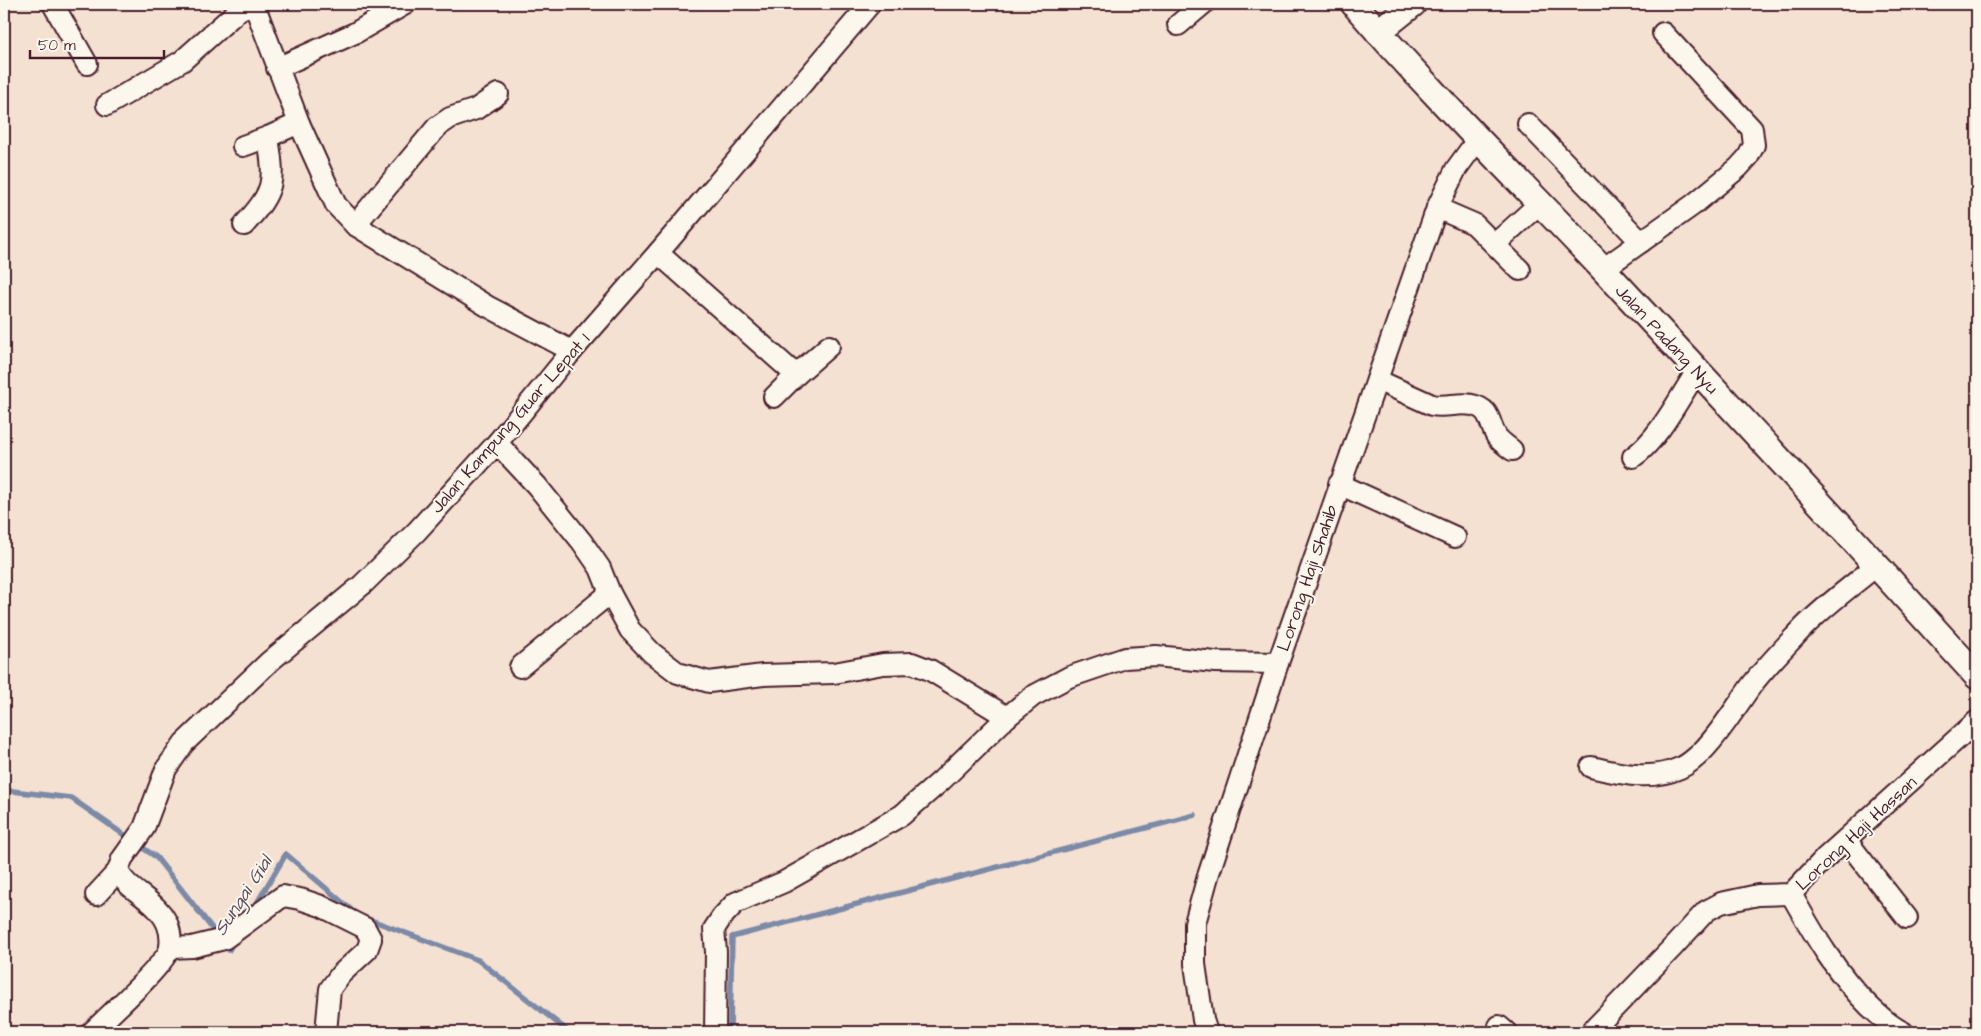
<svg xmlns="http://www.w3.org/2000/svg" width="1981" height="1036" font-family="'Architects Daughter',sans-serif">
  <rect width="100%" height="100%" fill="#f4e1d2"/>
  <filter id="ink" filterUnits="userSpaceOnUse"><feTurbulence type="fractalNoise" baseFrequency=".02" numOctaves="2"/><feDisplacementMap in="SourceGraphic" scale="10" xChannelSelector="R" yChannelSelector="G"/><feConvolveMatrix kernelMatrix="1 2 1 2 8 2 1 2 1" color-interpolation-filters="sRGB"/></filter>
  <g filter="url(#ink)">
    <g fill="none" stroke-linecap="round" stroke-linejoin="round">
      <g stroke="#7b8aa7" stroke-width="5.5">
        <path d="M4,790l67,8 85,59 73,93 4,-8"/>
        <path d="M254,908l32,-54 69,59"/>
        <path d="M363,917l115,43 91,72"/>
        <path d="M730,1032l2,-95 463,-122"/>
      </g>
      <g stroke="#4a1f2b" stroke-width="24">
        <g id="minor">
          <path d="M53,4l34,60"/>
          <path d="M254,4l45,119 37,82 19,20 132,81 85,45"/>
          <path d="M1178,25l25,-21"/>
          <path d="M277,68l78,-35 50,-29"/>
          <path d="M107,105l75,-44 57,-51 13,-6"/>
          <path d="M1528,124l113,118"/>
          <path d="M243,146l25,-9 31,-14"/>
          <path d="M1437,208l37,16 46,46"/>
          <path d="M244,225c31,-35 31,-42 24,-88"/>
          <path d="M355,225l82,-98 13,-9 26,-9 22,-15"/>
          <path d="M1495,244l45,-41"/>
          <path d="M658,253l138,122 -22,22"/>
          <path d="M1603,269l90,-64 45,-37 10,-11 6,-12 -2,-16 -89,-96"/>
          <path d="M796,375l33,-29"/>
          <path d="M1377,380l55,25c14,3 27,-3 40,0 20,4 16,18 25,32 4,5 10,9 15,13"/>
          <path d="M497,443l40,43 45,56 18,26 10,25 20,37 22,23 26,20 31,9 54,-7 71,-2 49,-9 29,-1 18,7 77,47"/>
          <path d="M1633,457c25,-17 47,-60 64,-86"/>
          <path d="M1339,484l116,53"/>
          <path d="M520,667l90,-74"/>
          <path d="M1591,767c29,7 60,14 89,1 26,-11 55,-60 71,-82 15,-20 34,-39 51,-57 22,-23 50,-43 75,-64"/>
          <path d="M1846,840l61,78"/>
          <path d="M1791,894c23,41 45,79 78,112 10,9 22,21 34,26"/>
          <path d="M96,895l22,-24"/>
          <path d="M170,948l22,-1 32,-8 59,-43 17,3 21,7 44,22 6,11 -4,11 -26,24 -11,15 -4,43"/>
          <path d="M1499,1026l7,6"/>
          <path d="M92,1032c14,-14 76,-70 78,-85 2,-14 -2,-26 -11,-36 -12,-15 -32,-22 -41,-40l4,-12 22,-31 22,-59 18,-26 85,-81 93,-77 55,-54 80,-88 75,-92 86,-98 212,-249"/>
          <path d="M715,1032l1,-80 -2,-23 8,-12 13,-14 49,-21 118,-67 40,-35 65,-63 26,-21 36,-19 56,-19 31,-2 59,6 63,1"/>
          <path d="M1207,1032l-4,-12 -8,-56v-41l13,-47 70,-213 159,-455 19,-39 22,-30"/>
          <path d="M1591,1032l82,-85 33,-36 15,-8 37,-8 33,-1 34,-36 152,-137"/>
        </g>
      </g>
      <g stroke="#4a1f2b" stroke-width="29">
        <g id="tertiary">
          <path d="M1354,4c79,92 166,177 249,265 126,135 251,271 374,407"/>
          <path d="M1378,32l35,-28"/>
        </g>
      </g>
      <use href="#minor" stroke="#fbf7ec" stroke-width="20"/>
      <use href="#tertiary" stroke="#fbf7ec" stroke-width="25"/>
    </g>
  </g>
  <g text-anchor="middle" stroke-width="4" stroke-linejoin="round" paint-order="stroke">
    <g font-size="18" fill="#4a1f2b" stroke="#fbf7ec">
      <text transform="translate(1667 339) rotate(47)" y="6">Jalan Padang Nyu</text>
      <text transform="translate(510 423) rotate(-49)" y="6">Jalan Kampung Guar Lepat 1</text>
      <text transform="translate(1307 578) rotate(-71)" y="6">Lorong Haji Shahib</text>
      <text transform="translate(1856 833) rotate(-43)" y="6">Lorong Haji Hassan</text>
    </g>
    <g font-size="19" font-style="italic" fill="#5e4c5f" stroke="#fbf7ec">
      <text transform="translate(242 895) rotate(-57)" y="7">Sungai Gial</text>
    </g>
  </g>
  <rect width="1981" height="1036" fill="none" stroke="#fbf7ec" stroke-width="20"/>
  <rect x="10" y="10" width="1961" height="1016" fill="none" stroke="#4a1f2b" stroke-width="2" filter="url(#ink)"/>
  <path d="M30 50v8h134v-8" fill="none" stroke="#4a1f2b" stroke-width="2.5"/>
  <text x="38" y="50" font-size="15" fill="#4a1f2b" stroke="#fbf7ec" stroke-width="4" paint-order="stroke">50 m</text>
</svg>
